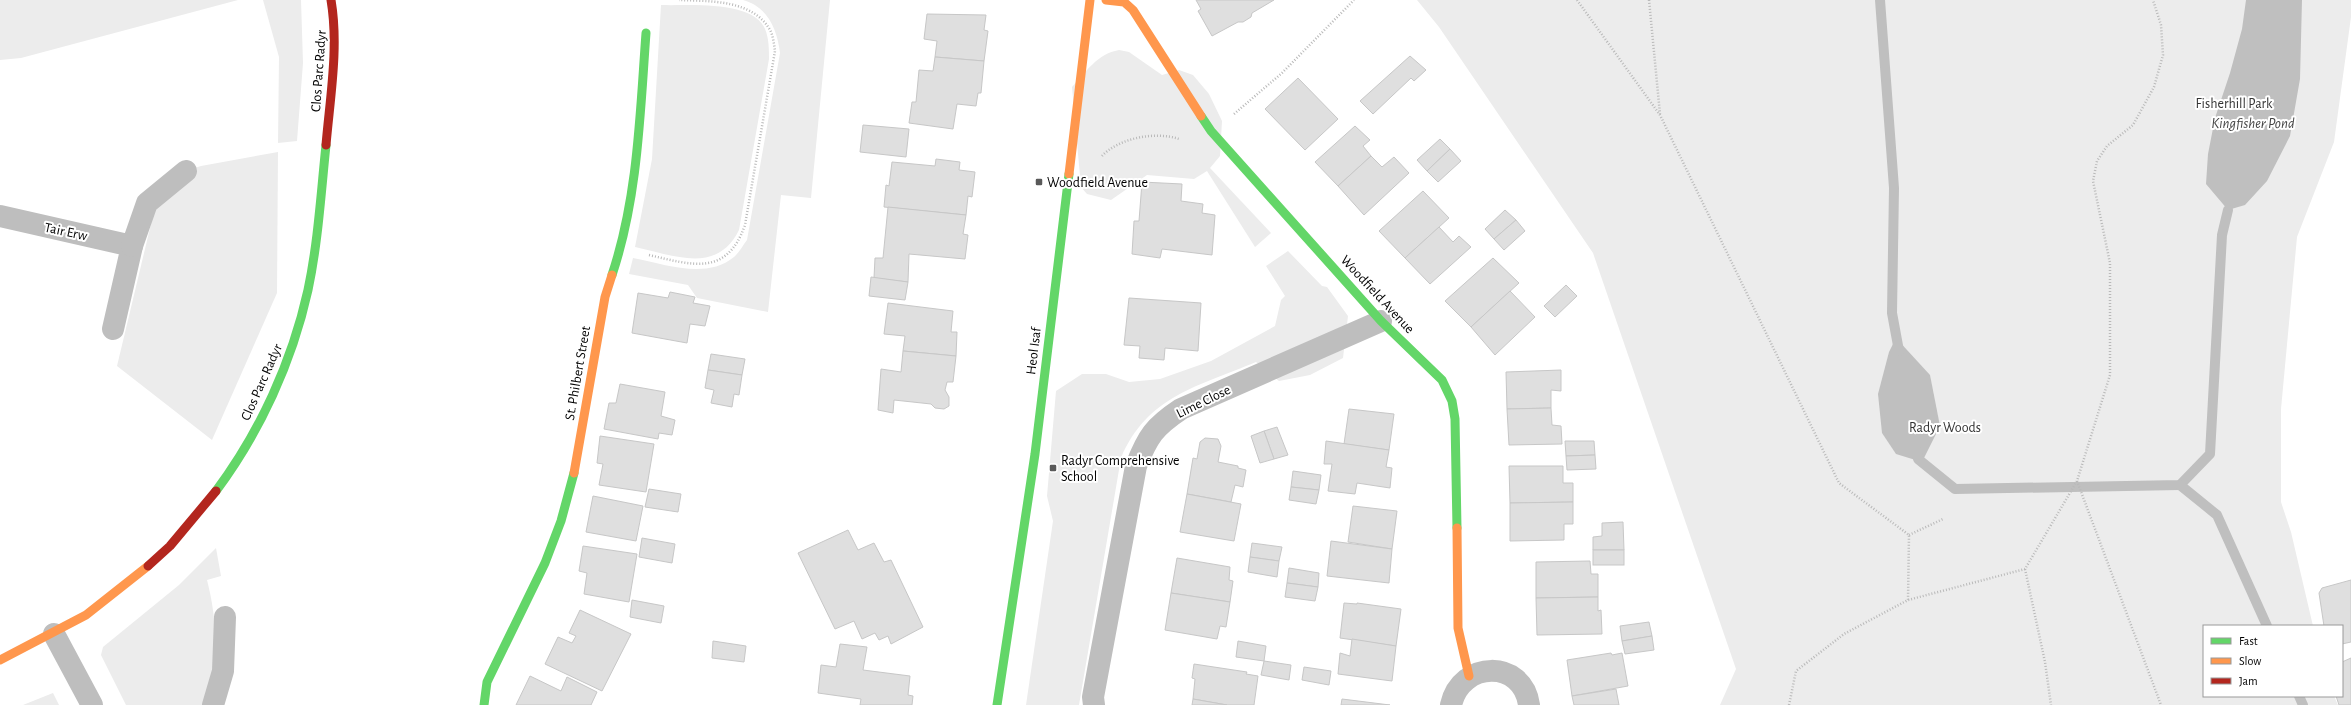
<svg xmlns="http://www.w3.org/2000/svg" width="2351" height="705" font-family="'Alegreya Sans',sans-serif">
  <rect width="100%" height="100%" fill="#fff"/>
  <g fill="#ececec">
    <path d="M0,0h238l-217,58 -21,2z"/>
    <path d="M263,0h38l2,63 -6,78 -19,2 1,-86z"/>
    <path d="M743,0h87l-19,198 -30,-3 -13,117 -71,-14 -9,-13 -59,-11 4,-16c32,6 73,22 101,-1 5,-4 9,-12 13,-17l33,-187c-3,-24 -12,-46 -37,-53z"/>
    <path d="M1417,0h934v17l-17,125 -37,95 -16,172v93l10,30 22,94h-109v70h130l4,9h-618l16,-36 -143,-416 -154,-226z"/>
    <path d="M661,5c27,1 92,-5 104,24 4,9 4,21 4,30l-30,171c-22,45 -66,25 -104,17l17,-88z"/>
    <path d="M1119,50l10,2 33,23 17,-5 14,5 16,19 13,27 -2,35 -10,12 61,65 -16,14 -48,-76 -13,8 -47,-4 -36,25 -24,-6 -6,-7 -9,-100c14,-15 25,-33 47,-37z"/>
    <path d="M278,152l-1,141 -65,147 -95,-74 39,-163 29,-32 16,-5z"/>
    <path d="M1288,251l34,35 5,1 21,29 -5,42 -33,17 -31,6 -23,-19c-57,24 -109,34 -135,96l-42,247h-53l27,-184 -6,-25 9,-105 26,-17h24l23,8 31,-3 51,-18 64,-35 6,-26 4,-4 -19,-30z"/>
    <path d="M216,548l5,28 -14,4c10,39 14,87 -5,125h-76l-25,-50 2,-8 76,-62z"/>
    <path d="M53,693l6,12h-36z"/>
  </g>
  <g fill="#bfbfbf">
    <path d="M2246,0h56l-2,79 -10,57 -23,45 -22,24 -17,5 -22,-26 2,-30 7,-36 15,-45 12,-44z"/>
    <path d="M1896,338l34,37 10,51 -18,36 -26,-8 -14,-21 -4,-39 11,-42z"/>
  </g>
  <g fill="none" stroke-linecap="round" stroke-linejoin="round">
    <g stroke="#bfbfbf" stroke-width="10">
      <path d="M1880,0l14,188 -2,125 7,38"/>
      <path d="M1917,451l1,8 37,30 225,-4 30,-31 12,-219 6,-25"/>
      <path d="M2180,485l37,30 50,111"/>
      <path d="M2299,696l4,9"/>
    </g>
  </g>
  <g fill="#dfdfdf" stroke="#c7c7c7">
    <path d="M1196,0h78l-22,13 -1,4 -8,5h-5l-26,14 -14,-25 3,-2z"/>
    <path d="M927,14l59,1 -2,15 4,1 -4,30 -49,-4 2,-16 -13,-2z"/>
    <path d="M1410,56l16,14 -12,11 -3,-3 -38,36 -13,-13z"/>
    <path d="M935,57l49,4 -3,32h-3l-2,13 -19,-2 -4,25 -44,-6 3,-21h4l3,-32 14,1z"/>
    <path d="M1298,78l40,41 -33,31 -40,-41z"/>
    <path d="M863,125l46,4 -3,28 -46,-5z"/>
    <path d="M1355,126l15,14 -7,6 8,10 -33,30 -23,-24z"/>
    <path d="M1440,139l10,10 -23,22 -10,-11z"/>
    <path d="M1450,149l11,12 -23,21 -11,-11z"/>
    <path d="M1371,156l11,11 12,-10 15,16 -45,42 -26,-29z"/>
    <path d="M936,159l24,3 -1,8 16,2 -3,25 -4,-1 -2,19 -82,-8 2,-22 3,1 3,-24 43,4z"/>
    <path d="M1142,182l40,2 -1,17 22,3 -1,9 13,2 -3,40 -50,-6 -2,9 -28,-4 2,-33h5z"/>
    <path d="M1423,191l26,27 -44,40 -26,-27z"/>
    <path d="M888,207l78,8 -3,19 5,1 -3,24 -56,-5 -1,28 -34,-4 1,-20h8z"/>
    <path d="M1505,210l11,10 -22,19 -9,-10z"/>
    <path d="M1516,220l9,11 -21,19 -10,-11z"/>
    <path d="M1439,227l14,15 6,-6 12,11 -41,37 -25,-26z"/>
    <path d="M1493,258l26,25 -48,44 -26,-26z"/>
    <path d="M871,277l37,5 -3,18 -36,-4z"/>
    <path d="M1566,285l11,11 -22,21 -11,-11z"/>
    <path d="M1510,291l25,26 -40,38 -24,-28z"/>
    <path d="M670,292l25,5 -2,6 17,3 -5,20 -15,-2 -3,19 -55,-10 6,-40 30,5z"/>
    <path d="M1129,298l72,5 -3,48 -33,-3 -1,12 -25,-2 1,-12 -16,-1z"/>
    <path d="M888,303l65,8 -2,21h6l-1,24 -53,-5 2,-15 -21,-2z"/>
    <path d="M903,351l53,5 -3,26h-6l-2,8 4,7v9l-5,3 -9,-1 -4,-4 -37,-4 -1,13 -15,-3 3,-41 20,3z"/>
    <path d="M711,354l34,5 -3,16 -34,-5z"/>
    <path d="M708,370l34,5 -3,20 -5,-1 -2,13 -21,-4 3,-13 -9,-2z"/>
    <path d="M1561,370v21l-10,-1v18l-44,1 -1,-37z"/>
    <path d="M620,384l45,8 -4,24 14,4 -3,15 -13,-2 -1,6 -54,-10 5,-26h7z"/>
    <path d="M1551,408l1,17 9,1 1,18 -53,1 -2,-36z"/>
    <path d="M1349,409l45,5 -5,36 -45,-6z"/>
    <path d="M1277,427l11,28 -14,4 -10,-28z"/>
    <path d="M1264,431l10,28 -14,4 -9,-27z"/>
    <path d="M600,436l54,8 -8,48 -47,-7 4,-21 -6,-1z"/>
    <path d="M1205,438l13,1 3,7 -3,16 20,4v2l8,2 -3,17 -8,-2 -4,17 -44,-8 6,-36 4,1 3,-17z"/>
    <path d="M1326,441l63,9 -3,17 6,1 -2,20 -33,-5 -2,11 -27,-3 4,-27h-8z"/>
    <path d="M1565,441h29l1,14 -29,1z"/>
    <path d="M1595,455l1,14 -29,1 -1,-14z"/>
    <path d="M1509,466h54v17h10v19l-63,1z"/>
    <path d="M1293,471l28,4 -2,15 -28,-3z"/>
    <path d="M1291,487l28,3 -3,14 -27,-4z"/>
    <path d="M649,489l32,5 -3,18 -33,-5z"/>
    <path d="M1187,494l54,10 -7,37 -54,-9z"/>
    <path d="M593,496l50,10 -7,35 -50,-9z"/>
    <path d="M1573,502v22h-9v16l-54,1v-38z"/>
    <path d="M1353,506l44,5 -5,38 -44,-7z"/>
    <path d="M1623,522l1,28h-31v-13l9,-1v-13z"/>
    <path d="M848,530l10,20 16,-7 10,19 7,-2 32,67 -32,17 -3,-8 -9,4 -4,-7 -13,6 -8,-18 -19,8 -37,-76z"/>
    <path d="M642,538l33,6 -3,19 -33,-6z"/>
    <path d="M1331,541l61,8 -3,34 -62,-7z"/>
    <path d="M1252,543l30,4 -3,14 -29,-4z"/>
    <path d="M583,546l54,8 -8,48 -45,-8 3,-21 -8,-2z"/>
    <rect x="1593" y="550" width="31" height="15"/>
    <path d="M1250,557l29,4 -2,16 -29,-5z"/>
    <path d="M1177,558l53,9 -1,13 4,1 -3,21 -59,-9z"/>
    <path d="M1590,561l1,13h7v23l-62,1v-36z"/>
    <path d="M1289,568l30,5 -1,14 -31,-4z"/>
    <path d="M2351,580v62l-9,2v-18h-18l-5,-33 3,-5z"/>
    <path d="M1287,583l31,4 -3,14 -30,-4z"/>
    <path d="M1171,593l59,9 -4,25 -6,-1 -3,13 -52,-9z"/>
    <path d="M1598,597v14l3,-1 1,24 -65,1 -1,-37z"/>
    <path d="M632,600l32,6 -3,17 -31,-6z"/>
    <path d="M1344,603l13,1v-1l44,6 -5,37 -56,-8z"/>
    <path d="M580,610l51,24 -29,57 -57,-27 13,-27 14,6 4,-7 -7,-3z"/>
    <path d="M1649,622l3,14 -30,5 -2,-15z"/>
    <path d="M1652,636l2,14 -29,4 -3,-13z"/>
    <path d="M1352,639l44,7 -4,35 -54,-7 2,-21 10,3z"/>
    <path d="M713,641l33,5 -2,16 -32,-4z"/>
    <path d="M1238,641l28,5 -2,15 -28,-4z"/>
    <path d="M840,644l27,3 -4,23 47,6 -2,19 5,1 -1,9h-52l1,-6 -43,-6 3,-28 15,2z"/>
    <path d="M1611,653l1,2 10,-2 6,33 -56,10 -5,-36z"/>
    <path d="M2351,658v47h-12l-3,-9h6v-34z"/>
    <path d="M1264,661l27,4 -2,15 -28,-5z"/>
    <path d="M1194,664l53,8 -1,2 12,2 -4,29h-27l-34,-6 2,-20 -3,-1z"/>
    <path d="M1304,667l27,4 -2,14 -27,-5z"/>
    <path d="M530,676l31,15 6,-14 30,15 -6,13h-75z"/>
    <path d="M1616,689l3,16h-45l-2,-9z"/>
    <path d="M1193,699l34,6h-35z"/>
    <path d="M1342,699l48,6h-49z"/>
  </g>
  <g fill="none" stroke-linecap="round" stroke-linejoin="round">
    <g stroke="#b9b9b9" stroke-width="2.5" stroke-dasharray="1 2" stroke-linecap="butt">
      <path d="M1577,0l83,115 179,368 70,52 -1,65"/>
      <path d="M1649,0l11,114"/>
      <path d="M1234,114l48,-41 72,-73"/>
      <path d="M1102,156c17,-18 53,-25 77,-17"/>
      <path d="M649,255c43,10 78,22 96,-30l30,-174c-1,-7 -2,-16 -5,-21 -17,-30 -59,-29 -91,-30"/>
      <path d="M2077,481l84,224"/>
      <path d="M1909,535l34,-16"/>
      <path d="M2025,569l20,93 6,43"/>
      <path d="M1789,705l7,-34 48,-37 64,-34 117,-31 52,-88 33,-106v-112l-17,-82 4,-20 10,-15 26,-21 21,-38 9,-32 -2,-30 -8,-25"/>
    </g>
    <g stroke="#bebebe" stroke-width="22">
      <path d="M0,216l132,30 -19,83"/>
      <path d="M132,246l15,-43 39,-32"/>
      <path d="M54,634l38,71"/>
      <path d="M213,705l10,-34 2,-54"/>
      <path d="M1094,705l-1,-8 43,-231c12,-30 18,-39 45,-57l200,-88"/>
      <path d="M1451,705c10,-45 72,-46 78,0"/>
    </g>
    <g stroke="#63d668" stroke-width="9">
      <path d="M1201,116l10,15 170,190 61,59 10,21 3,18 2,109"/>
      <path d="M612,275c26,-78 28,-161 34,-242"/>
      <path d="M216,491c44,-59 76,-129 92,-201 10,-47 13,-97 18,-145"/>
      <path d="M484,705l3,-23 58,-119 16,-42 13,-48"/>
      <path d="M997,705l38,-251 34,-280"/>
    </g>
    <g stroke="#ff974d" stroke-width="9">
      <path d="M1106,0l18,2 9,8 68,106"/>
      <path d="M1069,174l21,-174"/>
      <path d="M574,473l31,-176 7,-22"/>
      <path d="M1457,528l1,100 11,48"/>
      <path d="M0,660l86,-45 62,-49"/>
    </g>
    <g stroke="#b3261e" stroke-width="9">
      <path d="M326,145c4,-47 13,-98 5,-145"/>
      <path d="M148,566l22,-20 46,-55"/>
    </g>
  </g>
  <g fill="#595959" stroke="#fff" stroke-width="1.5">
    <rect x="1035" y="178" width="8" height="8" rx="2"/>
    <rect x="1049" y="464" width="8" height="8" rx="2"/>
  </g>
  <g text-anchor="middle" stroke-width="4" stroke-linejoin="round" paint-order="stroke">
    <g font-size="14" fill="#000" stroke="#fff">
      <text transform="translate(318 71) rotate(-86)" y="5">Clos Parc Radyr</text>
      <text transform="translate(66 231) rotate(12)" y="5">Tair Erw</text>
      <text transform="translate(1378 294) rotate(47)" y="5">Woodfield Avenue</text>
      <text transform="translate(1033 351) rotate(-83)" y="5">Heol Isaf</text>
      <text transform="translate(577 373) rotate(-80)" y="5">St. Philbert Street</text>
      <text transform="translate(261 382) rotate(-66)" y="5">Clos Parc Radyr</text>
      <text transform="translate(1203 401) rotate(-26)" y="5">Lime Close</text>
    </g>
    <g font-size="14" fill="#333" stroke="#fff">
      <text x="2234" y="108">Fisherhill Park</text>
      <text x="1945" y="432">Radyr Woods</text>
    </g>
    <g font-size="14" fill="#000" stroke="#fff" text-anchor="start">
      <text x="1047" y="187">Woodfield Avenue</text>
      <text x="1061" y="465">Radyr Comprehensive<tspan x="1061" dy="16">School</tspan></text>
    </g>
    <g font-size="15" font-style="italic" fill="#444" stroke="#fff">
      <text x="2253" y="128">Kingfisher Pond</text>
    </g>
  </g>
  <rect x="2203" y="625" width="140" height="72" fill="#ffffff" stroke="#999999"/>
  <rect x="2211" y="638" width="20" height="6" fill="#63d668" stroke="#999999"/>
  <text x="2239" y="645" font-size="12" fill="#000000">Fast</text>
  <rect x="2211" y="658" width="20" height="6" fill="#ff974d" stroke="#999999"/>
  <text x="2239" y="665" font-size="12" fill="#000000">Slow</text>
  <rect x="2211" y="678" width="20" height="6" fill="#b3261e" stroke="#999999"/>
  <text x="2239" y="685" font-size="12" fill="#000000">Jam</text>
</svg>
